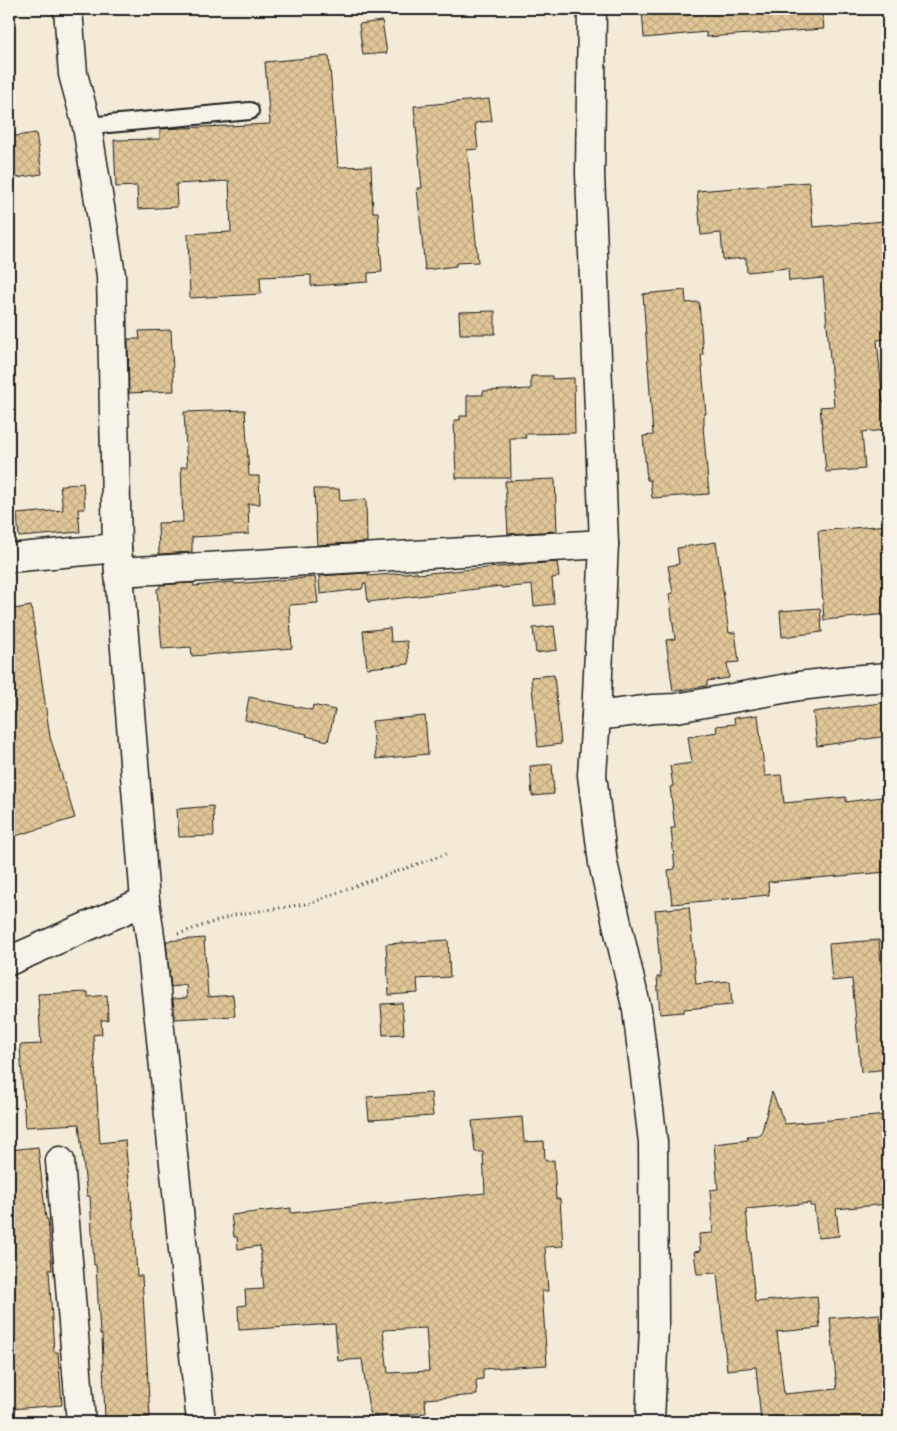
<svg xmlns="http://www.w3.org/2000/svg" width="897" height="1431" font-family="'Indie Flower',sans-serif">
  <defs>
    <pattern id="building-cross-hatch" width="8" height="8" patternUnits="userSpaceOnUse" patternTransform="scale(1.25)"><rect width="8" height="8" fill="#e1c797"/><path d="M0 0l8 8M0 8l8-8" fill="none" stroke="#c0aa82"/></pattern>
  </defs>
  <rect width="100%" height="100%" fill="#f3ead8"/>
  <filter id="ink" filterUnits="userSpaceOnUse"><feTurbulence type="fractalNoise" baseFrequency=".02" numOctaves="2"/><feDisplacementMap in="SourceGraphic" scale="10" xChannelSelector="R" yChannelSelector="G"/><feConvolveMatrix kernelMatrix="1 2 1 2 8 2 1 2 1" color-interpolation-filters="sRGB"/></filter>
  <g filter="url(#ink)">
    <g fill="url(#building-cross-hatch)" stroke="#1c1c1c" fill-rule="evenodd">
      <path d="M642,9h180l2,20 -118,8v-5l-62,6z"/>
      <path d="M382,21l5,32 -24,2 -4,-31z"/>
      <path d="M329,56l9,111 33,-1 2,46h5l4,60 -14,1v9l-57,4v-11l-51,2 1,17 -71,4 -2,-64 43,-2 -2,-51 -53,3 1,23 -39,2 -1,-23 -21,1 -2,-47 46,-1v-10l110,-5 -5,-62z"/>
      <path d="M489,99l3,22 -17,2 3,26 -11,1 11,112 -22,1v3l-31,4 -8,-82h5l-8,-82z"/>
      <path d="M36,133l6,41 -33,5v-42z"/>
      <path d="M809,182l4,45 71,-6 4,49h-5l5,69 -11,1 6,62 5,-1v29l-26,2 3,37 -39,3 -6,-65 14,-1 -11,-128 -34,3 -1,-13 -41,4 -1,-14 -23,2 -2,-27 -20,2 -4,-44z"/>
      <path d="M685,290l1,13 13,-1 4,53h-2l5,59h-2v12h-1l6,68 -57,4 -2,-18h-3l-4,-44 10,-1 -10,-141z"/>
      <path d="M495,311v23h-35l-1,-22z"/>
      <path d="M171,330l3,61 -45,2 -1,-54h12l-1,-8z"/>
      <path d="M531,376h21v3l22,-1 1,55 -50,1 1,4h-16l1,40h-55l-2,-58h6v-4h7v-21h16v-4l48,-2z"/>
      <path d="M245,410l4,66h10l1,28h-12l1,30 -57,3v15l-33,2 -1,-31 25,-1 -2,-55h6l-3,-55z"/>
      <path d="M555,479l2,52 -49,3 -3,-53z"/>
      <path d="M83,483l2,26h-7l2,23 -61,5 -2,-23 46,-4 -3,-24z"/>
      <path d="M314,489h25l1,12 26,-2 1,43 -50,3z"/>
      <path d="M888,525v89l-64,6 -6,-89z"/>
      <path d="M716,542l13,91 6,-1 4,30 -12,1 2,15 -22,3v5l-34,5 -7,-51 9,-1 -6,-45 4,-1 -5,-27 11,-2 -2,-16z"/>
      <path d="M557,562l2,15 -7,1 2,26 -20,2 -2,-21 -31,3v-2l-133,16 -2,-18 -2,-1 -2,6 -42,5 -1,-18 49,-3v3l49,-4v2z"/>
      <path d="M315,577l3,26 -29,2 3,43 -100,8 -1,-9 -29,2 -5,-60 3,-1v-3l33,-2 1,3 40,-4 1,2z"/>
      <path d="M31,606l19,131 25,81 -66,20v-228z"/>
      <path d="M820,608l2,24 -40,5 -2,-26z"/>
      <path d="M554,626l3,24 -21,3 -3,-25z"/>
      <path d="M390,628l1,14 16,-1 2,23 -42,4 -4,-37z"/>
      <path d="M554,675l7,69 -23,3 -7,-70z"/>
      <path d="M249,697l63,13 1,-5 22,5 -7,31 -22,-5 1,-2 -62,-14z"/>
      <path d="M888,702v34l-71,10 -4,-34z"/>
      <path d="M758,715l7,61 16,-1 3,28 62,-6v5l42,-6v76l-120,10 1,13 -97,9 -4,-34 7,-1 -4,-41h4l-5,-41 3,-1 -3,-20 22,-3 -4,-26 29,-5 -1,-6 19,-2 -1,-6z"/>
      <path d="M425,716l3,38 -52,5 -4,-38z"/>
      <path d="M552,764l2,30 -22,2 -2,-30z"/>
      <path d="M213,806l1,30 -35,1 -2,-28z"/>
      <path d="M689,907l7,77 34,-3 2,24 -48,4v3l-24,2 -3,-37h4l-6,-67z"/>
      <path d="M204,938l4,59 25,-2 2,21 -60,3 -2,-20 14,-1 -1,-13 -15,2 -5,-46z"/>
      <path d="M448,940l2,37 -33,2 1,14 -29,2 -3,-51z"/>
      <path d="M879,940l5,57 4,-1v73l-27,3 -9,-93 -20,2 -3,-37z"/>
      <path d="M88,992v5l19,-2 1,25h-7l1,14 -9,1 7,108 25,-3 7,70h1l4,66h5l8,141 -45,3 -3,-86h-2l-4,-69h-2l-4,-69h-3l-8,-72 -54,3 -5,-82 21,-1 -3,-50z"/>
      <path d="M402,1003l2,31 -21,1 -2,-31z"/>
      <path d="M772,1092l13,32 103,-9v89l-52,5 3,27 -21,2 -4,-32h-4v-3l-64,6 9,93 62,-6 3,32 -43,4 7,62 53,-5 -7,-71 49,-4 3,23 6,-1v86h-127l-5,-55 -29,3 -10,-97 -20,1 -3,-22 6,-1 -1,-17 14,-1 -3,-43 8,-1 -4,-45 34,-4 -1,-4 14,-1z"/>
      <path d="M431,1093l2,23 -64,4 -2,-23z"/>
      <path d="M522,1117l2,25 20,-1 1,20 9,-1 2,39h4l3,47 -18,1 3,44h-6l5,74 -64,4v10l-7,1 1,15 -52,4 1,14 -56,5 -8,-59 -24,2 -3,-37 -96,6 -1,-24 8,-1 -1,-15 19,-1 -4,-43 -22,3 -1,-12h-3l-3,-22 60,-7v5l194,-20 -2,-41h-8l-3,-31zM426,1328l3,43 -41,2 -5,-43z"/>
      <path d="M38,1147l8,72h2l4,51h-3l5,82h4l4,53 -51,4 -2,-26v-233z"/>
    </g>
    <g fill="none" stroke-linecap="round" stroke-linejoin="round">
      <g stroke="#1c1c1c" stroke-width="20">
        <path id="service" d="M87,126l163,-15"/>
      </g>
      <g stroke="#1c1c1c" stroke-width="31">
        <g id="minor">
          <path d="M68,9l5,65 14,52 24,149 6,273 28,353 6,42 50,479"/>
          <path d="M592,9l-2,164 14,371 -8,172 -4,59 11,88 34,147 16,132 1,184 -4,96"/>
          <path d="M9,558l108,-10"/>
          <path d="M119,572l485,-28"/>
          <path d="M596,716l57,-7 23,-1 123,-22 51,-6 38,-3"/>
          <path d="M9,961l136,-60"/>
          <path d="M60,1161l21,261"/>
        </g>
      </g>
      <path stroke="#1c1c1c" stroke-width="3" stroke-dasharray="1 4" stroke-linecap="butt" d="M178,934l56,-19 78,-12 29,-12 105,-37"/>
      <use href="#service" stroke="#f7f3e8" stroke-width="16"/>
      <use href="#minor" stroke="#f7f3e8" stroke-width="28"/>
    </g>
  </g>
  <rect width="897" height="1431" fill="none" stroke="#f7f3e8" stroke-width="30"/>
  <rect x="15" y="15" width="867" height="1401" fill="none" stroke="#1c1c1c" stroke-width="2" filter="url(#ink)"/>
</svg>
